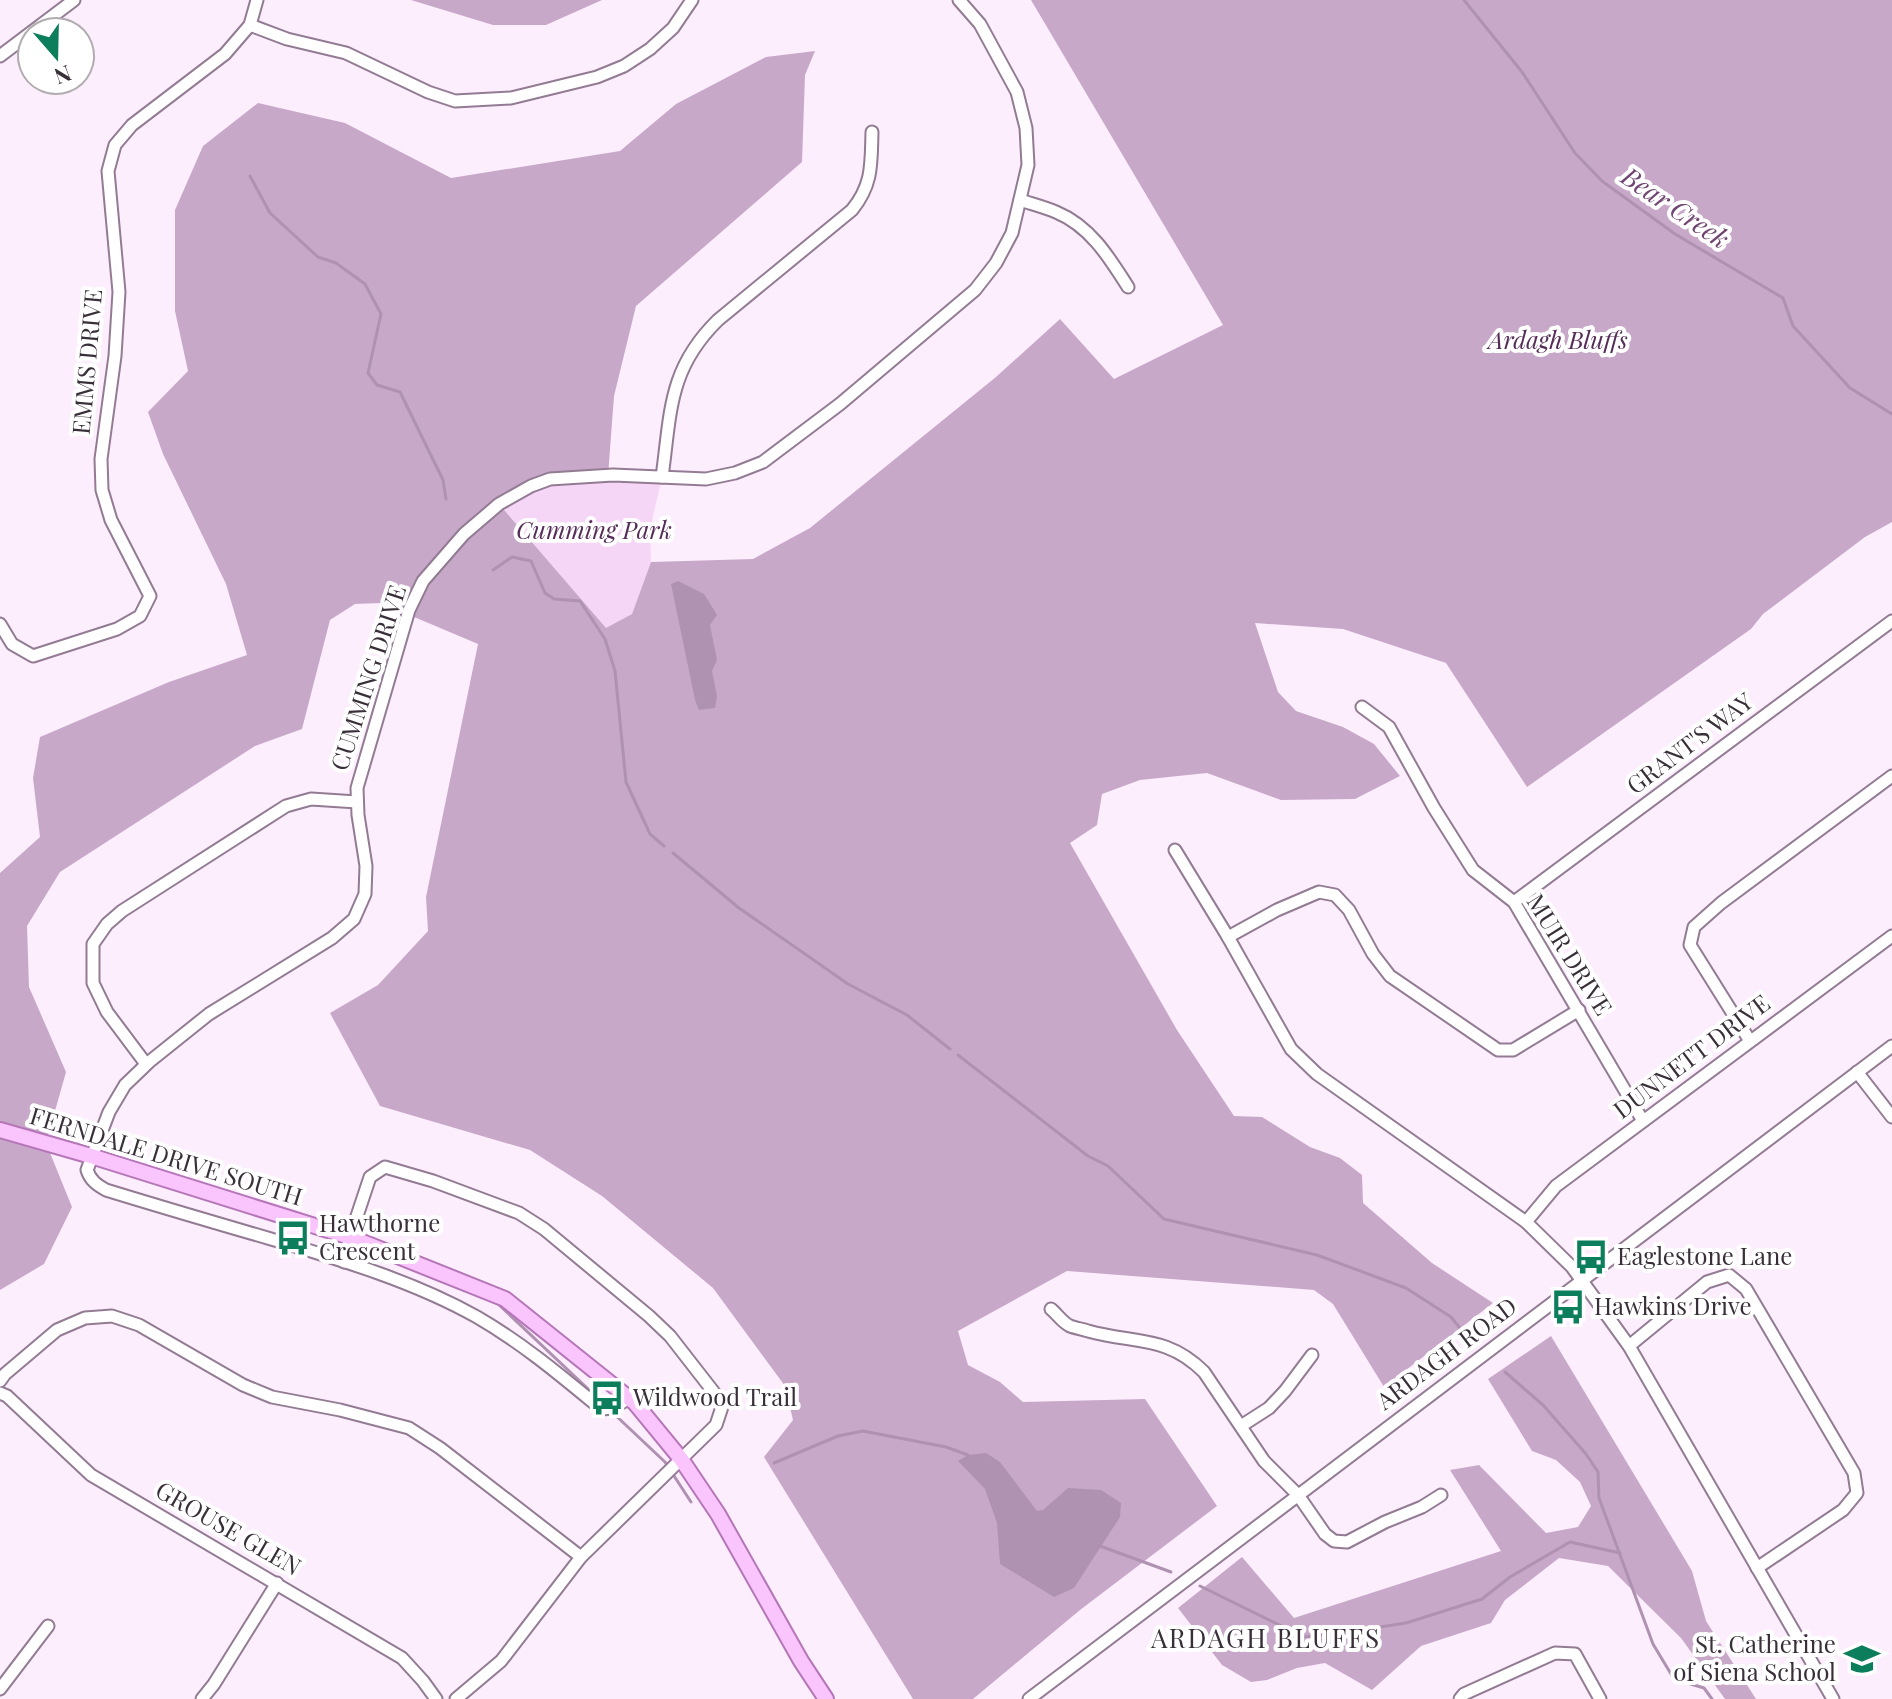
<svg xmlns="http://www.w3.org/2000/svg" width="1892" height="1699" font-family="'Playfair Display',serif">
  <rect width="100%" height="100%" fill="#fdeefe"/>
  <path fill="#f6d6f7" d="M662,477l-12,53 1,32 -19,52 -26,15 -107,-125 51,-25z"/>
  <g fill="#c8a8c9">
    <path d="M411,0h191l-56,25h-53z"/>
    <path d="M1031,0h861v522l-27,15 -102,77 -12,15 -224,158 -81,-124 -103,-34 -88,-6 23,69 18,19 47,16 31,17 26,32 -45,23 -74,1 -74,-27 -67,7 -38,14 -5,31 -27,18 107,187 57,86 28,1 48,30 30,11 22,17 1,28 69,60 61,40 -109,84 -51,-83 -19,-14 -247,-19 -109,60 10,34 32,17 23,20 122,-3 72,107 -137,104 -107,89h-60l-149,-242 29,-37 -8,-34 -72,-98 -111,-92 -72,-46 -150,-44 -50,-93 48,-28 50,-54 -2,-34 52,-253 -97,-41 -26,1 -25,16 -28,109 -47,17 -195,126 -33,54 2,61 37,85 -20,71 26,64 -28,57 -44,26v-417l40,-36 -7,-59 7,-41 129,-55 78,-27 -21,-71 -63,-130 -15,-42 40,-41 -13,-60v-101l28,-64 55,-43 87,20 106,55 169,-27 56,-47 90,-47 49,-6 -10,24 -3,87 -166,144 -22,90 -6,80 -58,3 -51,25 107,124 26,-14 19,-52 102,-3 57,-31 186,-151 64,-58 54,60 109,-54z"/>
    <path d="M1551,1336l141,235 14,50 50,78h-31l-44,-61 -73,-72 -49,-8 -54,42 -14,23 -70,23 -49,44 -47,-27 -28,5 -30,12 -16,2 -29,-17 -44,-57 64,-51 52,61 207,-67 -51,-81 29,-5 67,68 32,-6 13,-21 -11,-24 -24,-22 -24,-9 -44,-72z"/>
  </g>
  <g fill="#af91b1">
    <path d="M678,581l26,13 13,21 -7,10 7,35 -5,11 5,25 -2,12 -16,2 -4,-10 -24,-116z"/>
    <path d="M986,1453l14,9 37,49 6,-1 25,-22 33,2 20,13 -1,14 -46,71 -20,9 -54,-33 -3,-41 -12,-34 -27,-28 10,-6z"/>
  </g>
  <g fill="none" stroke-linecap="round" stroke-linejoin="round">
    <g stroke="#af91b1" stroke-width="3">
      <path d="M1464,0l58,72 53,81 27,28 73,53 108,64 10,28 57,62 42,26"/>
      <path d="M250,176l20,37 48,44 18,6 29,21 16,30 -13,59 9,12 23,7 43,88 3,19"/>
      <path d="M493,570l19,-13 19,4 14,32 9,6 26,2 25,38 10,32 11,111 24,52 14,12"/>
      <path d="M673,853l66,55 109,76 59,31 43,34"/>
      <path d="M958,1055l130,101 20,10 56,53 153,36 89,33 45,29 21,26"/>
      <path d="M496,1302l108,102"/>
      <path d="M1505,1372l38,33 43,49 12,18 1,26 54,146 21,35 30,9 8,11"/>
      <path d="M612,1412l53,50 26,40"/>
      <path d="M774,1463l64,-27 25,-5 83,16 22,8"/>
      <path d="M1100,1546l71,26"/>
      <path d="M1200,1586l104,51 63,-8 39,-6 76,-24 28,-22 60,-35 50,11"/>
    </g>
    <g stroke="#927b93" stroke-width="15">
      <g id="minor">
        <path d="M250,25l37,14 59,14 82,39 27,9 56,-3 86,-21 27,-11 26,-17 23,-21 19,-28"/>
        <path d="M0,56l74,-56"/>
        <path d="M1020,200c12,4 24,7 36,12 34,14 53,45 72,75"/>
        <path d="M662,477c9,-65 6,-108 56,-157l134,-110c21,-26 19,-46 20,-78"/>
        <path d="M0,624l12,20 21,12 84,-27 23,-13 10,-20 -39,-76 -9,-30 -1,-31 14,-103 4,-64 -11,-121 7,-26 17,-20 93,-71 25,-29 7,-25"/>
        <path d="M1362,707l27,20 45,81 39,62 41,32 129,219"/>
        <path d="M1175,850l53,87 63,112 26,25 209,148 46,45 57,79 204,353"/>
        <path d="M1514,902l378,-281"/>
        <path d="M1228,937l49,-27 42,-18 16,3 14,15 24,44 17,22 108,74h15l66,-40"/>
        <path d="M1750,1041l-60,-96 4,-18 27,-24 171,-127"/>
        <path d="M146,1064l-39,-52 -14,-29v-39l14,-20 15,-13 164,-105 25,-7 46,3"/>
        <path d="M1857,1072l35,45"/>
        <path d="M1526,1222l30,-36 336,-250"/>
        <path d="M344,1262l6,-25 20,-60 15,-10 48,14 86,32 25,16 105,87 21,20 53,68 -7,21 -135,132 -80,104 -45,38"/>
        <path d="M1051,1309c6,5 12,14 19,17 5,2 12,3 18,5 47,13 79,4 116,41l60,89 34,34 27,39 9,7 13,1 38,-20 37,-15 19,-12"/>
        <path d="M1629,1346l78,-64 22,-7 17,14 108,184 3,20 -14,17 -86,58"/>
        <path d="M0,1381l5,-7 52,-44 28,-12 27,-2 27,9 104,60 29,12 68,13 69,18 31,20 141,109"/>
        <path d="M0,1393l7,3 84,79 311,183 21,23 13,18"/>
        <path d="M629,1398c-10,6 -17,13 -29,10 -40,-33 -78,-65 -123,-91 -64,-36 -136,-57 -206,-78 -55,-16 -110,-32 -165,-49 -9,-5 -16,-10 -19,-20l22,-58 16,-27 24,-23 60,-48 123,-76 22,-19 11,-25 1,-28 -8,-51 -1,-27 52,-178 14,-29 41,-47 35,-30 32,-18 19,-7 63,-4 93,4 29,-6 28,-11 77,-58 135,-114 21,-27 16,-30 16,-68 -2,-37 -9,-36 -37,-68 -21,-24"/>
        <path d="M1241,1426l28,-18 16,-17 27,-36"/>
        <path d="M0,1689l48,-63"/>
        <path d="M202,1699l12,-15 63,-101"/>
        <path d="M1029,1699l863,-653"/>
        <path d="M1460,1699l4,-5 91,-41 20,1 25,45"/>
      </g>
    </g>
    <g stroke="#b476b7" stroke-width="18">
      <path id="major" d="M0,1130l91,26 259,81 155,62 130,104 46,56 37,55 83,147 25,38"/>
    </g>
    <use href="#minor" stroke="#fff" stroke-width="11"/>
    <use href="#major" stroke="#fac4fd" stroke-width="14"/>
  </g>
  <defs>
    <g id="bus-bare" transform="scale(2.76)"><path d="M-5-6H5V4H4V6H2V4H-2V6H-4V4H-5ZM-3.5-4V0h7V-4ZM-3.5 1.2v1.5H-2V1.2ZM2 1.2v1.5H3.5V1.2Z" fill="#0c7e5b" stroke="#fff" stroke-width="2.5" paint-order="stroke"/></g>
    <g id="school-bare" transform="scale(2.76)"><path d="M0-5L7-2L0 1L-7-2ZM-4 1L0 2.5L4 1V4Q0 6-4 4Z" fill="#0c7e5b" stroke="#fff" stroke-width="2.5" paint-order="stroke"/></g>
  </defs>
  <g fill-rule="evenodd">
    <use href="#bus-bare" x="293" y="1238"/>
    <use href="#bus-bare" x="1591" y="1257"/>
    <use href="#bus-bare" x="1568" y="1307"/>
    <use href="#bus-bare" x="607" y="1398"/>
    <use href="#school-bare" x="1862" y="1659"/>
  </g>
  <g text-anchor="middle" stroke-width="8" stroke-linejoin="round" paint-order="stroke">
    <g font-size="24" font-style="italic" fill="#552c58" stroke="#fff">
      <text x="1558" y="349">Ardagh Bluffs</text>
      <text x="594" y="539">Cumming Park</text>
    </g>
    <g font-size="24" fill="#392f39" stroke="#fff">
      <text transform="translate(88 362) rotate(-85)" y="8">EMMS DRIVE</text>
      <text transform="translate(369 678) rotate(-72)" y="8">CUMMING DRIVE</text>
      <text transform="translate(1690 744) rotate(-37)" y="8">GRANT'S WAY</text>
      <text transform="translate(1569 955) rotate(58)" y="8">MUIR DRIVE</text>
      <text transform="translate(1692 1057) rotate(-37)" y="8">DUNNETT DRIVE</text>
      <text transform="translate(166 1157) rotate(17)" y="8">FERNDALE DRIVE SOUTH</text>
      <text transform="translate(1447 1354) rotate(-37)" y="8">ARDAGH ROAD</text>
      <text transform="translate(228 1529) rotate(30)" y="8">GROUSE GLEN</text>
    </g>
    <g font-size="24" fill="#392f39" stroke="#fff" text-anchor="start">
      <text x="319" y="1232">Hawthorne<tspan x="319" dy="28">Crescent</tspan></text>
      <text x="1617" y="1265">Eaglestone Lane</text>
      <text x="1594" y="1315">Hawkins Drive</text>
      <text x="633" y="1406">Wildwood Trail</text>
      <text x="1836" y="1653" text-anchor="end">St. Catherine<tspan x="1836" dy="28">of Siena School</tspan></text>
    </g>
    <g font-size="26" font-style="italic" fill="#6f4471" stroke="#fff">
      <text transform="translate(1675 208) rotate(34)" y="9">Bear Creek</text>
    </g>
    <g font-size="26" letter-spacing="2" fill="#392f39" stroke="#fff">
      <text x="1266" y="1648">ARDAGH BLUFFS</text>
    </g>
  </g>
  <g transform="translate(56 56) rotate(160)"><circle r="38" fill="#ffffff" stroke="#b0acb0" stroke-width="2"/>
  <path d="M0-6L14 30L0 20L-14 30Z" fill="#0c7e5b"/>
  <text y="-12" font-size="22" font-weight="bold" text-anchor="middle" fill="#392f39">N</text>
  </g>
</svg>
